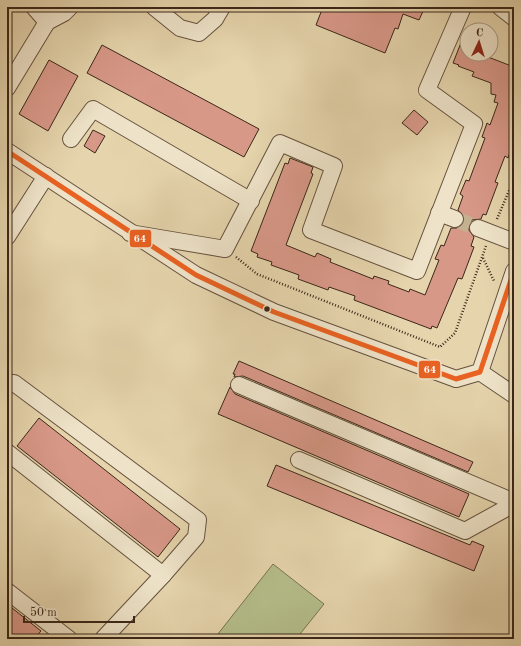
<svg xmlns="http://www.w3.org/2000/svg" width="521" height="646" font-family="'Old Standard TT',serif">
  <rect width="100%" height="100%" fill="#e5d4ac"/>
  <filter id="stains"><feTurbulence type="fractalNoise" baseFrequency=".005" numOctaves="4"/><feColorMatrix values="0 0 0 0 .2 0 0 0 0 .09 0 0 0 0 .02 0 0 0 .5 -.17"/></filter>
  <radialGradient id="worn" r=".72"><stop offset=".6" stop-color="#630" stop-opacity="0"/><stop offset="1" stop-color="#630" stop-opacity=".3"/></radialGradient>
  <path fill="#b4bd8a" stroke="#787252" d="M273,564l51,40 -28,35h-82z"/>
  <g fill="#d89888" stroke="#3b2719">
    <path d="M323,7h102l-6,13 -16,-6 -5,15 -3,-1 -10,25 -69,-28z"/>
    <path d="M466,30l1,24h22l-1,3 26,10v74l-6,17 -3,-2 -10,26 3,1 -12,32 -3,-1 -2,5 -9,1 -3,4v6l5,7 -3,9 3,1 -12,32 -4,-1 -21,50 -5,-2 -1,3 -77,-29 1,-4 -26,-9 -1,3 -30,-11 1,-4 -28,-10 1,-3 -15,-5 1,-3 -7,-3 34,-88 3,1 2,-6 23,9 -2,6 2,1 -27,71 29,12 2,-4 14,6 -1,3 43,17 1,-3 15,5 -1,3 21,8 1,-3 15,6 14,-35 -4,-1 6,-14 3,1 7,-18h6l7,-5v-6l-6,-7 5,-14 -3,-2 6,-14 3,1 16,-43 -3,-1 5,-14 3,2 8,-22 -4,-1 2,-7 -5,-1v-11l-19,-7 2,-4 -16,-6 1,-1 -6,-2z"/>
    <path d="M102,45l157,84 -15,28 -157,-84z"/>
    <path d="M49,60l29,16 -30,55 -29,-17z"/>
    <path d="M414,110l14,12 -11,13 -15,-12z"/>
    <path d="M93,130l12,6 -10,17 -11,-7z"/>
    <path d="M239,361l234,101 -5,10 -225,-96 -9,1 1,-3h-2z"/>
    <path d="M230,387l5,7 234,100 -10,23 -241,-103z"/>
    <path d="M39,418l141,111 -22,28 -141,-111z"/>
    <path d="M276,465l194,80 2,-4 12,5 -10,25 -207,-85z"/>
    <path d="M7,604l34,27 -7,8h-27z"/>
  </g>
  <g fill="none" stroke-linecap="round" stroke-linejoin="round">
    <path stroke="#c3b18f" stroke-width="16" stroke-dasharray="16 8" stroke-linecap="butt" d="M455,219l23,9"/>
    <g stroke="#66523e" stroke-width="18">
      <g id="minor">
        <path d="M34,7l13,15"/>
        <path d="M154,7l26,21 19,5 16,-14 7,-12"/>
        <path d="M500,7l14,11"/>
        <path d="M7,88l40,-66 17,-9 6,-6"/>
        <path d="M71,139l22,-30 158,92"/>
        <path d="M7,151l189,124 78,37 182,67 24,-7 34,-101"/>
        <path d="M439,213l16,6"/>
        <path d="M478,228l36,14"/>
        <path d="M130,233l95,16 55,-106 54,23 -23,64 106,41 57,-147 -47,-34 36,-83"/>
        <path d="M7,237l39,-61"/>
        <path d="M480,372l34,23"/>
        <path d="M14,383l184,137 -2,17 -33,38"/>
        <path d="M239,385l275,117"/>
        <path d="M7,452l156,123 -60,64"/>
        <path d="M299,460l166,71 49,-27"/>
        <path d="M7,591l62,48"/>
      </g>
    </g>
    <g stroke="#3b2719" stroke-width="2.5" stroke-dasharray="1 2" stroke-linecap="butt">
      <path d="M497,219l17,-40"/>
      <path d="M236,257l21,17 183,73 15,-14 31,-87"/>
      <path d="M483,258l11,23"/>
    </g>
    <use href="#minor" stroke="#eee3c9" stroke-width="16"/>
    <g stroke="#eee3c9" stroke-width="8">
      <path id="bus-1" d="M7,151l189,124 78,37 182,67 24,-7 34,-101"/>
    </g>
    <use href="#bus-1" stroke="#e96222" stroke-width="5"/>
  </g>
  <circle fill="#3b2719" stroke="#eee3c9" stroke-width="1.5" cx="267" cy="309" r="3.5"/>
  <g stroke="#eee3c9" stroke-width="1.5">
    <rect x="129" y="229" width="23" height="19" rx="4" fill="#e96222"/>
    <rect x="418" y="360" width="23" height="19" rx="4" fill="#e96222"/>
  </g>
  <g font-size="11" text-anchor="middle" font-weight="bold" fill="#fff">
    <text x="140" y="242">64</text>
    <text x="430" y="373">64</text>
  </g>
  <rect width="521" height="646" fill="none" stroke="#e5d4ac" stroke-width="24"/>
  <rect x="8" y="8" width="505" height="630" fill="none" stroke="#3b2719" stroke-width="2"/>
  <rect x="12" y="12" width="497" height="622" fill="none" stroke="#3b2719"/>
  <g transform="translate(479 42) rotate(4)"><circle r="19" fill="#eee3c9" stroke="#a69883"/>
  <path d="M0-3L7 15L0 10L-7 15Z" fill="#8f2418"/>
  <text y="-6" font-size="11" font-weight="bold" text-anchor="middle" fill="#3b2719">С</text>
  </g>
  <path d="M24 616v6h110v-6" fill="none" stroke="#3b2719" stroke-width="2"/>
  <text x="30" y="616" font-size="12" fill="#3b2719" stroke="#eee3c9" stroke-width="3" paint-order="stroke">50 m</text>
  <rect width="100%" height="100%" filter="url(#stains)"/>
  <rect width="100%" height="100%" fill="url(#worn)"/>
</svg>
